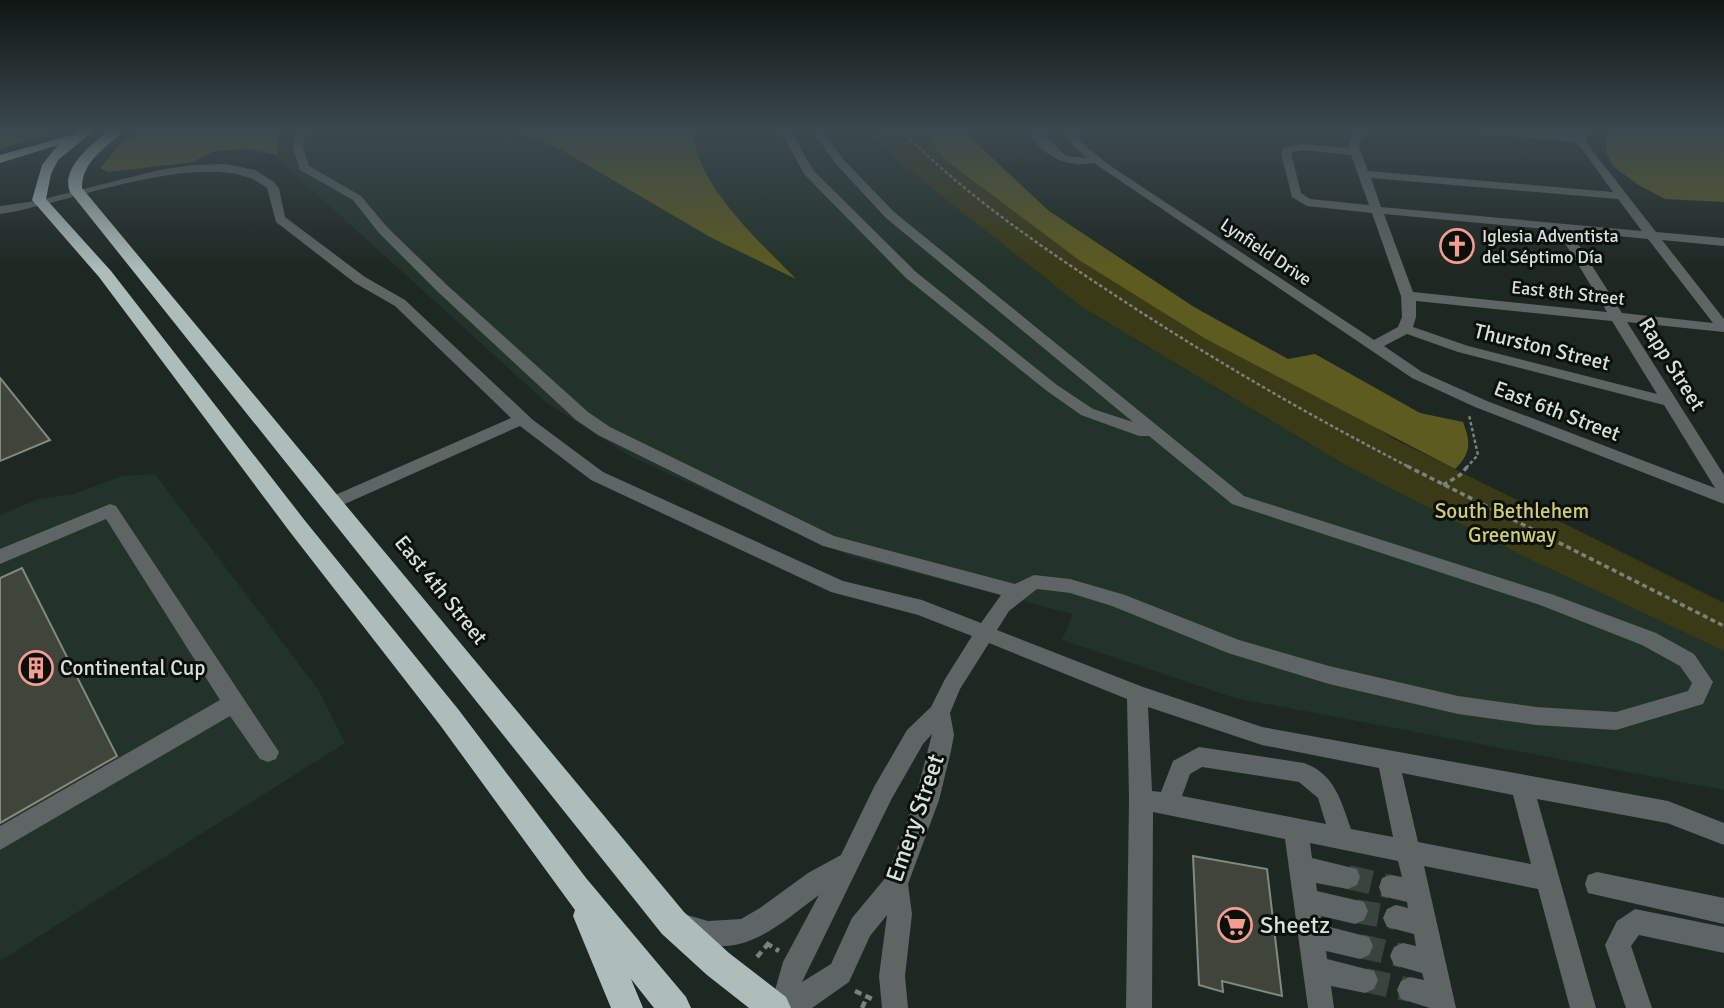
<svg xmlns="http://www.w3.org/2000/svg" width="1724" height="1008" font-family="Signika,sans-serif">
  <rect width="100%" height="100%" fill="#1e2822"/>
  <g fill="#22332a">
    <path d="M278,130h590l32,33 182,144 265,159 180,92 197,93v139l-489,-92 -173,-58 11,-26 -223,-58 -218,-99 -84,-53 -270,-245z"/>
    <path d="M155,474l164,217 26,52 -345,218v-446l39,-16 35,-5 48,-18z"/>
  </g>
  <path fill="#3b3a17" d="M868,130h56l20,28 41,30 411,252 328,163v48l-197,-93 -180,-92 -265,-159 -182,-144z"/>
  <g fill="#5d5b1f">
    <path d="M0,130h62l-62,19z"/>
    <path d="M142,130h136v25l-30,-6 -34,2 -21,11 -85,10 -8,-4 21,-25 20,-10z"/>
    <path d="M515,130h179c-2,51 68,114 102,149l-86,-42 -150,-88z"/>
    <path d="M924,130h43l8,12 74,69 145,96 94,52 27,-5 105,59 43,9c8,21 8,31 -8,47l-249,-130 -127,-79 -136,-102z"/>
    <path d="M1610,130h114v72l-59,-3 -28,-15 -23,-17 -7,-12 -2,-19z"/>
  </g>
  <g fill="#3f453b" stroke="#82897e" stroke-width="2">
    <path d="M0,378l50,62 -50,21z"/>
    <path d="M22,568l95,188 -117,67v-245z"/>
    <path d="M1193,856l74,13 15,127 -60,-15 1,11 -24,-7z"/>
  </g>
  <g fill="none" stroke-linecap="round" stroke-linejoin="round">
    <g stroke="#3a443e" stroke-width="24" stroke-dasharray="24 12" stroke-linecap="butt">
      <path d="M1348,877l43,10"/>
      <path d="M1355,911l41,7"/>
      <path d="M1360,946l43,10"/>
      <path d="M1365,980l45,10"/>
    </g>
    <g stroke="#79827d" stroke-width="2.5" stroke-dasharray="3.5 2.5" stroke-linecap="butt">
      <path d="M901,130c61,62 133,112 206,160 98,65 199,124 304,178"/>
      <path d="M1466,468l12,-13 -9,-40"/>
    </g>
    <g stroke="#79827d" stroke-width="3.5" stroke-dasharray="5 3.5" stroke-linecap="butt">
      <path d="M1407,466l317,160"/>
      <path d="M1443,485l17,-10 8,-9"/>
    </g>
    <g stroke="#79827d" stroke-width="4.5" stroke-dasharray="7 4.5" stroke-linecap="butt">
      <path d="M766,943l13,8"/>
      <path d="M757,957l11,-13"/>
      <path d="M855,991l17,8"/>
      <path d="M862,1008l5,-11"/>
    </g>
    <g fill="#5e6564" fill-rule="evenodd">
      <path d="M296,130h10l-3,18 6,18 52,30 26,31 61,59 140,126 22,15 224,109 181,48 19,-9 36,4 55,16 114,45 90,26 129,30 78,11 80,5 72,-21 4,-8 -12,-17 -38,-21 -102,-40 -308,-101 -83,-68h-10l-58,-21 -34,-24 -141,-113 -102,-104 -24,-44h10l23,40 103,102 141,113 36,24 40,13 -247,-204 -51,-55 -23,-33h10l21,29 51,53 350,284 310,99 102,38 38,21 19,28 -10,22 -87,26 -80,-5 -78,-11 -129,-30 -101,-31 -116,-47 -42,-13 -33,-4 -28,22 -12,19 146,57 119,40 406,74 56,22v22l-57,-22 -130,-24 59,209h-26l-32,-119 -114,-23 32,142h-26l-29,-9 -4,-9 4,-9 9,-4 14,3 -2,-7 -28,-8 -4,-9 4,-9 9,-4 13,3 -2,-12 -27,-7 -4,-9 4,-9 9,-4 12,3 -1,-6 -25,-6 -3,-9 3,-9 9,-3 11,2 -4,-16 -88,-18 2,15 45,11 3,8 -3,8 -9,4 -32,-6 1,8 47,11 4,9 -4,9 -9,4 -34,-8 1,9 47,12 4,9 -4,9 -9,4 -34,-8 1,8 47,12 4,9 -4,9 -9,4 -34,-7 3,22h-26l-23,-169 -132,-27 -1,196h-26l3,-209 -2,-100 -138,-56 -29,46 -10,24 4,22 -3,16 -12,49 -31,84 4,30 -7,62 3,32h-26l-3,-32 8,-61 -17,21 -21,46 -37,26h-42l13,-46 36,-67c-47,35 -79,68 -141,42l-4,-9 4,-9 9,-4 21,6 33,-2 19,-11 48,-35 33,-18 33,-68 33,-57 24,-23 14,-28 27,-43 -54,-21 -87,-23 -240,-112 -71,-54 -182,81h-12l-3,-4 3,-4 185,-81 -116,-112 -40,-23 -79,-61 -9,-34c-54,-45 -201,17 -267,26v-8l36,-5 123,-31 34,-5 32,-1 30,6 19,12 5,6 6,29 80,60 40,23 128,120 70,52 240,109 79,19 59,23 20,-28 -178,-49 -225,-111 -22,-15 -138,-128 -59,-59 -26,-33 -53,-30 -7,-22zM1148,707l114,38 117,23 14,69 -42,-8c-10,-28 -16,-55 -47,-66l-105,-16 -26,14 -12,31 -9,-1zM932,734l-17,66 -28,76 -35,42 -21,46 -29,18 89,-182 32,-56zM1202,767l97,15 19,16 8,26 -144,-28 8,-22zM1402,773l111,22 18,69 -113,-22z"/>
      <path d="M1029,130h10l27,26 21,2 -13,-11 -12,-17h10l10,13 27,22 265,175 24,-13 4,-10 -1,-21 -29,-83 -65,-7 -15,-9 -11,-44 3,-5 17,-4 48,4 1,-9 10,-9h11l-11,10 -1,8 9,23 245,21 -36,-50 -101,-9 -5,-3h43l63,5 1,-5h10l-1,12 5,8 64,82 68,6v8l-62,-6 62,79v13l-97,-10 97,153v29l-249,-97 -63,-29 -318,-215c-26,5 -55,-7 -65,-33zM1301,150l50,5 18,50 -59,-6 -9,-6 -10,-40zM1371,178l247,21 24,32 -261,-24zM1384,214l173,16 50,82 -194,-20zM1570,231l78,8 65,84 -91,-10zM1416,301l196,20 45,73 -189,-48 -55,-19 3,-10zM1407,334l51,18 206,53 51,83 -228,-87 -65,-29 -38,-26z"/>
      <path d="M110,504l6,2 163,246 -3,7 -8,3 -8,-3 -30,-43 -230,134v-24l220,-126 -114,-181 -106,45v-15z"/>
      <path d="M1597,872l127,26v26l-136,-31 -3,-9 3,-9z"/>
      <path d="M1635,909l89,18v26l-85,-18 -8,11 21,62h-26l-21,-63 12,-24z"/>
    </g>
    <g fill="#adbdbb" fill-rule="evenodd">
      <path d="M80,130h15l-37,30 -7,14 -5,25 65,72 195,251 152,187 128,169 100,119 5,11h-37l-23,-29 12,29h-32l-38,-92 2,-6 -135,-185 -150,-193 -191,-255 -67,-77 10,-35 16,-20 -58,18v-8l72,-20z"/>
      <path d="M110,130h14c-17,18 -42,30 -42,58l602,724 45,41 57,44 5,11h-42l-42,-33 -45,-41 -592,-742c-10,-24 23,-49 40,-62z"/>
    </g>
  </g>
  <linearGradient id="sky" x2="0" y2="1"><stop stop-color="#101613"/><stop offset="0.48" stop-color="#3b484f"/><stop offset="1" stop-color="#3b484f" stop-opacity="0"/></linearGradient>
  <rect width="1724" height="271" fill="url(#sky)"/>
  <defs>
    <g id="church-ring" transform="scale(1.75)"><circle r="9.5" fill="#0b100d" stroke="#f59c90" stroke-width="1.5"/><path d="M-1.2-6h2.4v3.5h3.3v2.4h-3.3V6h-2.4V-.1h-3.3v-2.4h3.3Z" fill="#f59c90"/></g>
    <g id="building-ring" transform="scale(1.75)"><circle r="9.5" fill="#0b100d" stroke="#f59c90" stroke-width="1.5"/><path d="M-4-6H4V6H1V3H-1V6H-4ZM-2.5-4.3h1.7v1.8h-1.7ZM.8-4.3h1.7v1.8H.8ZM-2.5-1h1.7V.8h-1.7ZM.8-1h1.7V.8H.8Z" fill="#f59c90"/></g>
    <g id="supermarket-ring" transform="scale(1.75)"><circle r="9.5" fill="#0b100d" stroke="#f59c90" stroke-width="1.5"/><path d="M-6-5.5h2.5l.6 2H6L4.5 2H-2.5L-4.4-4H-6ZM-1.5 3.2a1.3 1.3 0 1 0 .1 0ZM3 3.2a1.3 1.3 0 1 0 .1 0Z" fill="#f59c90"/></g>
  </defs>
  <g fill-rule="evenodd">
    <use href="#church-ring" x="1457" y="246"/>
    <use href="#building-ring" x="36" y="668"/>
    <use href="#supermarket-ring" x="1235" y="925"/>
  </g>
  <g text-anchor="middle" stroke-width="6" stroke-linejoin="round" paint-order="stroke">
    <g font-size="18" fill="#dae1dd" stroke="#0b100d" text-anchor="start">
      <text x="1482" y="242">Iglesia Adventista<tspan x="1482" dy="21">del Séptimo Día</tspan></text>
    </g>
    <g font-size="18" fill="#dae1dd" stroke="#0b100d">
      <text transform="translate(1266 252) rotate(34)" y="6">Lynfield Drive</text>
      <text transform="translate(1568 293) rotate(6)" y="6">East 8th Street</text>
    </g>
    <g font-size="21" fill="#dae1dd" stroke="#0b100d">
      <text transform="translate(1542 347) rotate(14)" y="7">Thurston Street</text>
      <text transform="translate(1672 364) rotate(58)" y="7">Rapp Street</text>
      <text transform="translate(1557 411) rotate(21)" y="7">East 6th Street</text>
      <text transform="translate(441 590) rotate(51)" y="7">East 4th Street</text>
    </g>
    <g font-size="21" fill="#cfcc74" stroke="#0b100d">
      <text x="1512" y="518">South Bethlehem<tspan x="1512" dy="24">Greenway</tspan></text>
    </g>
    <g font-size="21" fill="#dae1dd" stroke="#0b100d" text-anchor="start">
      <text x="60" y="675">Continental Cup</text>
    </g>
    <g font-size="24" fill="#dae1dd" stroke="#0b100d">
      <text transform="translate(915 818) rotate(-71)" y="8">Emery Street</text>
    </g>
    <g font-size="24" fill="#dae1dd" stroke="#0b100d" text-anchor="start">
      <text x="1260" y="933">Sheetz</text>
    </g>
  </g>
</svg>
